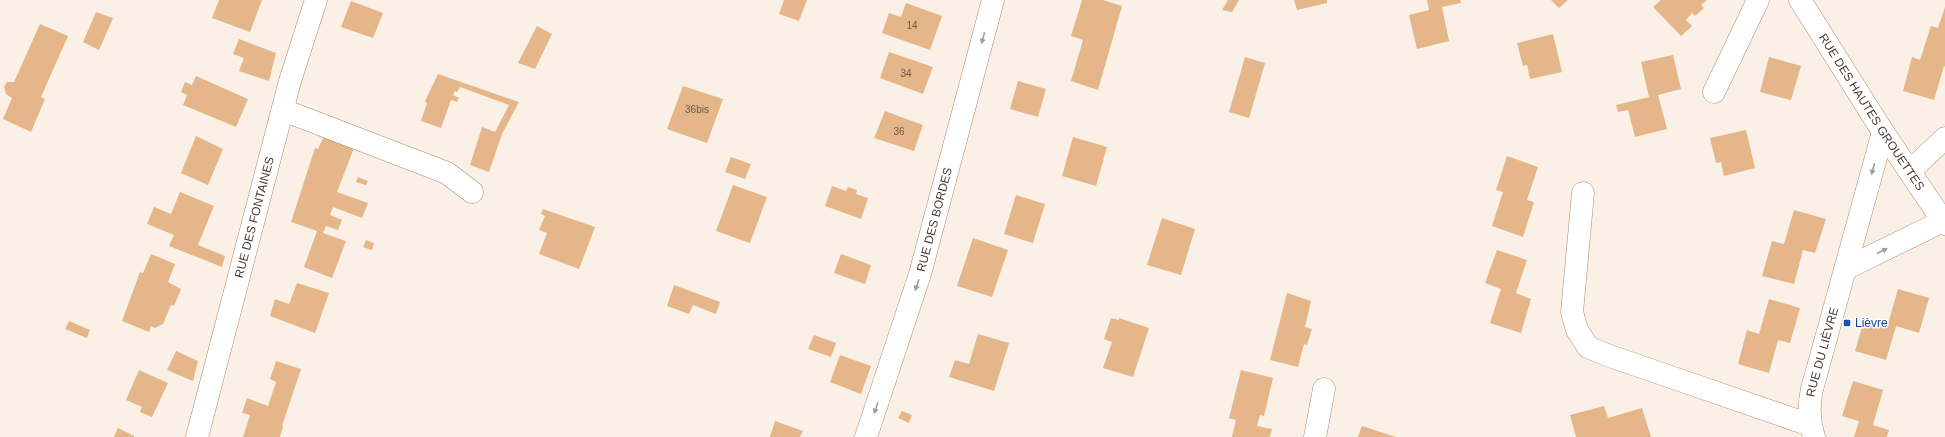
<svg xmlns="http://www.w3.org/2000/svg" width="1945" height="437" font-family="Helvetica,sans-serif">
  <rect width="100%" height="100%" fill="#fbf0e6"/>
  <g fill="#e4b68a">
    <path d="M219,0h43l-12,32 -38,-14z"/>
    <path d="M784,0h23l-8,21 -20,-7z"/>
    <path d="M1082,0h21l19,6 -24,84 -27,-9 12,-41 -12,-4z"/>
    <path d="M1228,0h11l-7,12 -10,-2z"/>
    <path d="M1294,0h33v3l-30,7z"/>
    <path d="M1427,0h33l1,3 -19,4 7,34 -32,8 -8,-34 20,-5z"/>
    <path d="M1551,0h17l-9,8z"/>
    <path d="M1661,0h46l-6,5 3,3 -9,8 -3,-3 -6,7 6,6 -11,10 -28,-29z"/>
    <path d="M351,1l32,12 -10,25 -32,-11z"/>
    <path d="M906,3l36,13 -12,34 -48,-17 7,-20 12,4z"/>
    <path d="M1945,7v60l-1,-1 -10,34 -31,-9 9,-34 8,3 11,-34 7,2z"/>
    <path d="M96,12l17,6 -14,32 -16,-8z"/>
    <path d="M40,24l28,12 -27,61 4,2 -14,33 -28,-13 9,-21 -6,-4 -2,-7 3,-5h7z"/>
    <path d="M537,26l15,8 -17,35 -17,-6z"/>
    <path d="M1553,34l9,38 -32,7 -3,-14 -4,1 -6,-23z"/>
    <path d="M239,39l37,14 -7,28 -30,-10 5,-13 -11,-4z"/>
    <path d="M889,52l44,15 -10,27 -43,-16z"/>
    <path d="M1673,55l8,34 -23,6 9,34 -32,8 -7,-27 -10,2 -2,-7 33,-8 -8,-35z"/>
    <path d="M1245,57l20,6 -16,55 -20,-6z"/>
    <path d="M1769,57l32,9 -10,34 -31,-8z"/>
    <path d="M438,74l81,28 -17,32 -13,38 -19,-7 12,-38 13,5 14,-27 -49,-18 -3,5 -2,-1 -2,4 6,3 -2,4 -6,-2 -10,28 -20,-7 6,-18 -2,-2z"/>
    <path d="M196,76l52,23 -12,28 -53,-22 4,-10 -6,-3 4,-10 7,3z"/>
    <path d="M1018,81l28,8 -8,28 -28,-8z"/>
    <path d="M683,86l40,13 -16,44 -40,-14z"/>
    <path d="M885,111l38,14 -9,26 -40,-13z"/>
    <path d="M1746,130l9,38 -31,8 -3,-14 -5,1 -6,-25z"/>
    <path d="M196,136l27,13 -15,36 -27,-12z"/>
    <path d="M324,136l30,12 -17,44 31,11 -6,15 -29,-11 -3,8 12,5 -4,10 -12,-4 -3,7 23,8 -14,37 -28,-11 13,-36 -26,-9 24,-74 3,1z"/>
    <path d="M1073,137l34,10 -11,39 -34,-10z"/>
    <path d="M1507,156l31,11 -11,33 7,2 -11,35 -31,-11 11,-34 -7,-2z"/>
    <path d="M731,157l20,7 -6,15 -20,-7z"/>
    <path d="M358,177l10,4 -2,4 -10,-3z"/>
    <path d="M733,185l34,12 -17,46 -34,-12z"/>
    <path d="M832,186l14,5 2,-4 9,3 -1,4 12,4 -7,21 -36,-13z"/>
    <path d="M180,192l34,14 -16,39 27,11 -3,11 -53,-21 5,-11 -27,-11 7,-17 17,7z"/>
    <path d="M1016,195l29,9 -12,39 -29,-9z"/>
    <path d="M543,209l52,18 -16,42 -40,-15 8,-21 -8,-3 6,-14 -4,-2z"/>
    <path d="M1794,210l32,9 -11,34 -12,-3 -9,34 -32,-8 10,-35 12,3z"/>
    <path d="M1162,218l33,11 -14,46 -34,-10z"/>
    <path d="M973,238l35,12 -16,47 -35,-11z"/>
    <path d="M366,240l8,3 -2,7 -9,-3z"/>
    <path d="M1497,250l30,10 -11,33 15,6 -10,34 -31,-10 11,-34 -16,-6z"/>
    <path d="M151,254l24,10 -7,18 13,7 -7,17 -3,-1 -8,19 -8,4 -4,-2 -2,6 -27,-11 18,-49 3,1z"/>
    <path d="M841,254l30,11 -6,19 -31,-11z"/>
    <path d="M297,283l32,10 -14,40 -45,-17 5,-17 14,5z"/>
    <path d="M674,285l46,17 -4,12 -23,-9 -4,9 -22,-8z"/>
    <path d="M1898,289l31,9 -10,35 -23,-7 -10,34 -31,-9 10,-34 23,7z"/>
    <path d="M1287,293l24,8 -6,26 7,2 -5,16 -3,-1 -6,23 -28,-7z"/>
    <path d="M1769,299l31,9 -10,35 -12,-3 -9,33 -31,-9 9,-34 12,4z"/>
    <path d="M1111,318l8,2v-2l30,10 -16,49 -30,-9 9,-26 -8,-3z"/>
    <path d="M69,321l21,9 -3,8 -22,-9z"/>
    <path d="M978,334l31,9 -15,48 -45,-14 6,-17 14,4z"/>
    <path d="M814,335l22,8 -5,14 -23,-8z"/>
    <path d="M176,351l22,10 -5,20 -26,-11z"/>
    <path d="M840,355l31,11 -10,28 -31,-12z"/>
    <path d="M276,361l25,8 -19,57 1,1 -3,10h-37l7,-22 -8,-2 5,-15 21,8 8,-24 -6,-3z"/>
    <path d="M139,370l29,13 -16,34 -12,-5 2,-5 -16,-7z"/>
    <path d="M1241,370l32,8 -9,38 -4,-1 -3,11 15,3 -2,8h-38l4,-17 -7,-2z"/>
    <path d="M1853,381l30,9 -10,35 16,5 -2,7h-33l5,-16 -17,-5z"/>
    <path d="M1604,406l4,12 34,-10 9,29h-75l-6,-22z"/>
    <path d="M902,411l10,4 -3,8 -11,-5z"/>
    <path d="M775,421l28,10 -3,6h-30z"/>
    <path d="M1362,426l34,11h-38z"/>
    <path d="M118,428l16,8v1h-20z"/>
  </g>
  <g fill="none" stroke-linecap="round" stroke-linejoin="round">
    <g stroke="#a58c74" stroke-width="23">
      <g id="minor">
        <path id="s1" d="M1800,0l83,132 62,92"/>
        <path d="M1714,92l44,-92"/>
        <path d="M283,110l164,63 25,19"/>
        <path d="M1910,171l35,-33"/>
        <path d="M1583,193l-11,119 5,18 11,17 19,8 203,70"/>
        <path d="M1847,268l96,-47"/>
        <path id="s2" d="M197,437l93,-356 26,-81"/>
        <path id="s3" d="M866,437l54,-163 73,-274"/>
        <path d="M1315,437l9,-48"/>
        <path id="s4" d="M1814,437c-5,-17 -6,-31 -2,-48l71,-257"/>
      </g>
    </g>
    <use href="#minor" stroke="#fff" stroke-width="22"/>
  </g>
  <defs><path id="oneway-solid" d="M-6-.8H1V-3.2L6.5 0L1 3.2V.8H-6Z"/></defs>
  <g fill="#a29c98">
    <use href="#oneway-solid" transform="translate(983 38) rotate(105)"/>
    <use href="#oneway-solid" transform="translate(1873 169) rotate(105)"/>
    <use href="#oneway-solid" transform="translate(1882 251) rotate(-26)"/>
    <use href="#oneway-solid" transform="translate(917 285) rotate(108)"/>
    <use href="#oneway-solid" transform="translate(876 408) rotate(109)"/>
  </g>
  <rect fill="#1a4fb4" stroke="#fff" stroke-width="1.5" x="1843" y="319" width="8" height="8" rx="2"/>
  <g text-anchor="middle" stroke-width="3" stroke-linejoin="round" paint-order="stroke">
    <g font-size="10" fill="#6d5846">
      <text x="912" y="29">14</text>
      <text x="906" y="77">34</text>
      <text x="697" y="113">36bis</text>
      <text x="899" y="135">36</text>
    </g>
    <g font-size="12" fill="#453930" stroke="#fff">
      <text dy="4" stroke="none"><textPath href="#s1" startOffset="133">RUE DES HAUTES GROUETTES</textPath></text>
      <text dy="4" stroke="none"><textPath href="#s2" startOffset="227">RUE DES FONTAINES</textPath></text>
      <text dy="4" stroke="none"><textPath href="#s3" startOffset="228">RUE DES BORDES</textPath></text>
      <text dy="4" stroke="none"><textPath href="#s4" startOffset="87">RUE DU LIÈVRE</textPath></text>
    </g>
    <g font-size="12" fill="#164399" stroke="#fff" text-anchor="start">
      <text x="1855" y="327">Lièvre</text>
    </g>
  </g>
</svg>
